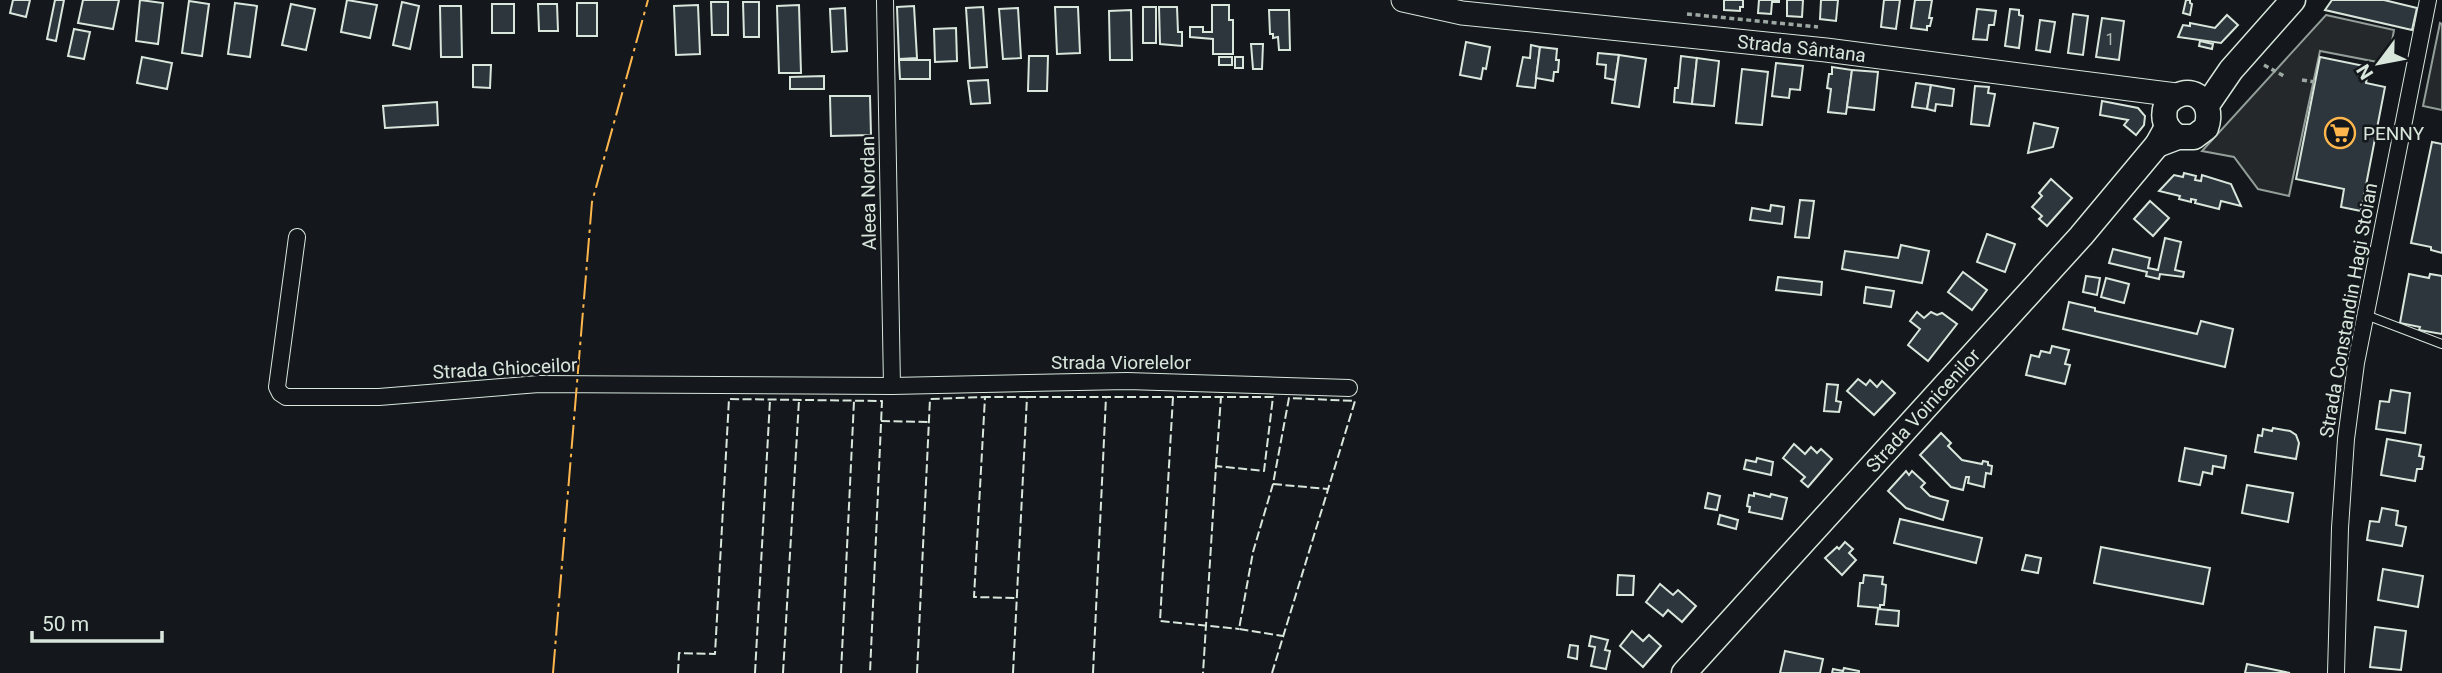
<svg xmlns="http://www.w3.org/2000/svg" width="2442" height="673" font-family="Roboto,sans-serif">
  <rect width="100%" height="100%" fill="#14181c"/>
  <g fill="#24282b" stroke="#939e99" stroke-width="2">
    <path d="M2326,15l68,15 -6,34 -68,-13 -31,145 -31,-7 -24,-32 -32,-6z"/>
    <path d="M2440,23l2,1v86l-19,-4z"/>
  </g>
  <g fill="#2c363c" stroke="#d8e6dc" stroke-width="2">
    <path d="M13,0h17l-4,17 -16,-4z"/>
    <path d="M55,0h9l-8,41 -9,-2z"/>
    <path d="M83,0h36l-6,29 -35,-6z"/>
    <path d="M140,0l23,3 -5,41 -22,-3z"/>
    <path d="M347,0l30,5 -7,33 -29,-6z"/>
    <path d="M1724,0h19v7h-3v4l-16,-1z"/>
    <path d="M1759,0h20v2h-7l-1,12 -13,-1z"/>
    <path d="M1787,0h16l-1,17 -15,-1z"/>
    <path d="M1821,0h17l-2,21 -16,-2z"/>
    <path d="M1884,0h16l-4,29 -15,-2z"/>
    <path d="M1915,0h17l-3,18h3l-2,8h-3v4l-16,-2z"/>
    <path d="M2186,0h4v3l2,1 -2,11 -7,-2z"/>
    <path d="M2332,0h52l33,8 -5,22 -87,-20z"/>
    <path d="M189,1l20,3 -7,52 -20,-3z"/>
    <path d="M402,2l17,4 -9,43 -17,-4z"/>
    <path d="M711,2h17v33h-16z"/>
    <path d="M743,2h16v35h-15z"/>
    <path d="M235,3l22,3 -7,51 -22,-3z"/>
    <rect x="577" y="3" width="20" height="33"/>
    <path d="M291,4l24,5 -9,41 -24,-5z"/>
    <rect x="492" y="4" width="22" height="29"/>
    <path d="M538,4h19l1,27h-19z"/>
    <path d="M698,5l2,49 -24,1 -2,-49z"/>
    <path d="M799,5l2,68h-22l-2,-67z"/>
    <path d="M1212,5h17v15h4v34h-20v-15l-23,-2v-10h13v5h9z"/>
    <path d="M440,6h21l1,51h-21z"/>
    <path d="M914,6l3,52 -18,1 -2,-52z"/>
    <path d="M983,7l4,60 -17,1 -4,-60z"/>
    <path d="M1055,7h23l2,46 -23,1z"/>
    <rect x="1143" y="7" width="13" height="36"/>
    <path d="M1159,7h18l1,25h4v14l-22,-2z"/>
    <path d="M845,8l2,43 -15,1 -2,-43z"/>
    <path d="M1018,8l3,50 -18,1 -4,-50z"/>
    <path d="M1977,9l19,2 -2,14h-5l-2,15 -14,-1z"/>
    <path d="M2010,9l9,1v5l4,1 -4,32 -14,-2z"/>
    <path d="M1131,10l1,50h-22l-1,-49z"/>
    <path d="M1269,10h20l1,40h-11l-1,-13 -5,1v-4h-3z"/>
    <path d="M2073,14l15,2 -5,39 -15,-2z"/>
    <path d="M2227,15l11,10 -17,18 -43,-6 5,-12 7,1v-3l25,5z"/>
    <path d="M2102,18l22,3 -5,39 -23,-3z"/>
    <path d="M2040,20l15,2 -5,30 -14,-2z"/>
    <path d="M956,28l1,33 -22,1 -1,-33z"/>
    <path d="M74,29l16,3 -6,27 -16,-3z"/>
    <path d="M2200,41l13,3 -1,5 -13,-3z"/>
    <path d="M1466,42l24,5 -4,22 -3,-1 -2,11 -21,-4z"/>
    <path d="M1251,44h12l-1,25h-9z"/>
    <path d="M1531,45l9,2 -5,41 -18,-2 6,-29 7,1z"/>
    <path d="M1540,47l17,2 -1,11h3l-1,12h-4l-1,9 -17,-3z"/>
    <path d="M1598,53l21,2 -4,25 -10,-2 1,-13 -9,-1z"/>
    <path d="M1619,55l27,4 -7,48 -27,-4z"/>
    <path d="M1029,56h19l-1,35h-19z"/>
    <path d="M1681,56l16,2 -5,46 -18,-2 1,-14h3z"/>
    <path d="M142,57l30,6 -5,26 -30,-6z"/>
    <rect x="1219" y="57" width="13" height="8"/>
    <rect x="1235" y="57" width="8" height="11"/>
    <path d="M2320,57l49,10 -3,16 19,4 -24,124 -20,-4 3,-18 -48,-10z"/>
    <path d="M1697,58l22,3 -5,45 -22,-2z"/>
    <path d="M899,60h31v19h-30z"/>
    <path d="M1776,63l27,3 -3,24 -10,-1 -1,9 -17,-2z"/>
    <path d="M473,65h18l-1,23 -17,-1z"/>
    <path d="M1832,67l20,3 -6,44 -18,-2 3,-23 -4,-1 2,-14h3z"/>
    <path d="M1742,69l26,3 -6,53 -26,-2z"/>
    <path d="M1852,70l26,2 -4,38 -27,-3z"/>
    <path d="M824,76v13h-34v-12z"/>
    <path d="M988,80l2,23 -19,1 -3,-23z"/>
    <path d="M1916,83l15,2 -4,24 -15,-2z"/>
    <path d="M1931,85l23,4 -2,17 -16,-2 -1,7 -8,-2z"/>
    <path d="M1975,86l14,1 -1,6 7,1 -6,32 -18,-2z"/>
    <path d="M830,96h40l1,39 -40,1z"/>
    <path d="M2102,101l36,7 7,8 -1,9 -8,10 -12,-10 4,-5 -28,-5z"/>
    <path d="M437,102l1,23 -53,3 -2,-22z"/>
    <path d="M2034,123l24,5 -5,19 -25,6z"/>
    <path d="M2432,142l10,2v109l-11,-3v-3l-20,-4z"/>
    <path d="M2184,173l12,3 -1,4 6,1 1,-6 29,9 10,22 -20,-5 -2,8 -24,-6 1,-3 -5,-1v3l-12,-3 1,-3 -21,-5 15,-16 9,2z"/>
    <path d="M2051,179l21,19 -25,28 -8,-7 3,-3 -10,-9 10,-11 -3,-3z"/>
    <path d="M1800,200l14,1 -5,37 -14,-1z"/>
    <path d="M2150,201l19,17 -16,18 -19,-17z"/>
    <path d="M1771,205l13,2 -2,17 -32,-4 2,-12 18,3z"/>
    <path d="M1987,234l28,10 -10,28 -28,-10z"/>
    <path d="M2165,238l16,4 -6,28 9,2 -1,5 -23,-3 -1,5 -13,-3 1,-4 -38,-9 4,-14 37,9 -2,10 10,2z"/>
    <path d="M1901,245l28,6 -7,32 -80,-14 3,-18 53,7z"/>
    <path d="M1963,272l24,18 -15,20 -24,-18z"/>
    <path d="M2409,274l20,4 1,-4 12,2v58l-23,-4 1,-3 -20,-4z"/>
    <path d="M2086,276l14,2 -3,17 -14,-3z"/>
    <path d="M1778,277l44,5 -1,13 -45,-5z"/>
    <path d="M2106,278l23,6 -5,19 -23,-6z"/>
    <path d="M1866,287l28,4 -3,16 -27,-4z"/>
    <path d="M2069,302l26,6v3l102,23 4,-13 32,8 -8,38 -162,-38z"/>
    <path d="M1917,312l7,6 7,-6 6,3 5,-2 15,11 -29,37 -20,-16 12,-16 -10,-8z"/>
    <path d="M2052,346l17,4 -4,14 5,1 -5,19 -39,-9 5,-20 8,2 2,-6 9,2z"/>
    <path d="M1858,379l8,6 4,-5 7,7 5,-6 13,12 -21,22 -27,-24z"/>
    <path d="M1827,384l11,1 -2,16 5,1 -2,10 -15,-1z"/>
    <path d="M2391,390l19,3 -5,40 -29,-4 4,-28 9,1z"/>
    <path d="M2273,428l17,3 6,4 3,8 -3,16 -41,-7 3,-17 4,1 1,-7 9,2z"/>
    <path d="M1941,433l10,10 -3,3 14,14 20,4 1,-3 5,1v3l4,1 -1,8 -5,-1 -2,14 -16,-4 1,-6h-3l-3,13 -12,-3 -31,-32z"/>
    <path d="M2387,439l34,6 -2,11 5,1 -2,12h-5l-2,12 -34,-6z"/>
    <path d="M1794,444l11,10 6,-7 6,6 4,-4 11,10 -24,28 -7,-6 4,-4 -22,-19z"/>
    <path d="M2185,448l41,8 -2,12 -11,-2 -1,8 -9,-2 -3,13 -21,-4z"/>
    <path d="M1757,458l16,4 -2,13 -27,-6 2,-9 10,2z"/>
    <path d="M1906,471l3,4 3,-4 13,12 -4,4 9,9 18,5 -5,19 -37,-12 -18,-17z"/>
    <path d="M2247,485l46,8 -5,29 -46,-9z"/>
    <path d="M1708,493l12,3 -3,14 -12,-2z"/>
    <path d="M1754,493l16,4 1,-3 16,4 -5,21 -33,-7 1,-5 -3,-1 2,-11 5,1z"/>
    <path d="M2382,508l16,3 -2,14 10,2 -4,19 -35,-6 3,-19 9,1z"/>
    <path d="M1720,515l18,5 -2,9 -18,-5z"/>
    <path d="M1900,519l82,19 -6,25 -82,-20z"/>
    <path d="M1845,542l8,7 -4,4 7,7 -14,15 -17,-17 12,-11 2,2z"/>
    <path d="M2101,547l109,21 -7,36 -109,-21z"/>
    <path d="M2026,555l15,3 -3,15 -16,-3z"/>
    <path d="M2383,569l40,7 -5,31 -40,-7z"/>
    <path d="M1618,575l16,1 -1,19h-16z"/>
    <path d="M1864,575l19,2 -1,7 4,1 -2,20h-4v3l-22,-2 2,-23h3z"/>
    <path d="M1660,584l13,11 5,-5 18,16 -14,16 -14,-12 -5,6 -17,-14z"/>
    <path d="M1878,609l21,2 -1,15 -22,-2z"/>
    <path d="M2375,627l31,4 -5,39 -31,-3z"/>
    <path d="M1632,631l11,10 6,-6 12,11 -18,21 -23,-21z"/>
    <path d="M1591,636l17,4 -3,10 5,1 -4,18 -15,-3 4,-19 -6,-1z"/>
    <path d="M1570,645l8,1 -1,13 -9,-2z"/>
    <path d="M1785,651l38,8 -3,14h-40z"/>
    <path d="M2247,664l43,9h-45z"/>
    <path d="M1844,668l15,3v2h-27l1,-4 10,2z"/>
  </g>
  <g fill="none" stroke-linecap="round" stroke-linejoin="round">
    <g stroke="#d8e6dc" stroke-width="10">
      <path id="lane" d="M2366,315l76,29"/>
    </g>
    <g stroke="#d8e6dc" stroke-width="18">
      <g id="street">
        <path d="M885,0l7,386"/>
        <path d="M297,237l-20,150 3,6 6,4h93l160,-13 353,2 235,-5 222,7"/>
        <path d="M2336,673l4,-145 6,-89 10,-76 72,-363"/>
      </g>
    </g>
    <g stroke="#d8e6dc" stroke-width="25">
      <g id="secondary">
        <path id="s1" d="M1403,0l59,13 364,37 350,45"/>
      </g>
    </g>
    <g stroke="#d8e6dc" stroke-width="27">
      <g id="primary">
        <path d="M2207,105l24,-35 62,-70"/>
        <path d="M2157,145l21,-8h16l12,-9c11,-30 -21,-48 -40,-23 -4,13 -1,24 11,31"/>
        <path id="s2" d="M1684,673l397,-437 76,-91 10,-18"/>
      </g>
    </g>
    <g stroke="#9da8a2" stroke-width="3.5" stroke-dasharray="5 3.5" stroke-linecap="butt">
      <path d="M1687,14l131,13"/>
      <path d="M2264,65l20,11"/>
      <path d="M2302,80l13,2"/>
    </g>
    <use href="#lane" stroke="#14181c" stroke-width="8"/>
    <use href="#street" stroke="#14181c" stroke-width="16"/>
    <use href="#secondary" stroke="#14181c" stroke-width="23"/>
    <use href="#primary" stroke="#14181c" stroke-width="24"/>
    <g stroke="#d8e6dc" stroke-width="2" stroke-dasharray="9 3.5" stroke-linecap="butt">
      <path d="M1027,397h246l-9,74 -48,-5 -13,207"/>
      <path d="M1173,397l-13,224 79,8"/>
      <path d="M881,421l48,1"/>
      <path d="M1216,466l5,-69"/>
      <path d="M1273,484l55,5"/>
      <path d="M678,673l1,-20 36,1 14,-255 153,2 -12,272"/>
      <path d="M755,673l15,-273"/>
      <path d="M783,673l16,-273"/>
      <path d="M841,673l13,-272"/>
      <path d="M917,673l13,-274 55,-2"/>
      <path d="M1013,673l14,-276h-42l-11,200 43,1"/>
      <path d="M1093,673l13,-276"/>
      <path d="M1272,673l83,-272 -66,-3 -16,86 -20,68 -14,77 44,7"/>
    </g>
    <path stroke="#ffb74d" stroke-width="2" stroke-dasharray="24 5 3.5 5" stroke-linecap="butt" d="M553,673l39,-471 56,-202"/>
  </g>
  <defs>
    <g id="supermarket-ring" transform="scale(1.575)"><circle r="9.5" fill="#14181c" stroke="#ffb74d" stroke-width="1.5"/><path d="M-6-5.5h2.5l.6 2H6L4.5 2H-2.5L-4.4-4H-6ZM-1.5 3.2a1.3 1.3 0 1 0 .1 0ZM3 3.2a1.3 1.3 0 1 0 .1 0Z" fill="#ffb74d"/></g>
  </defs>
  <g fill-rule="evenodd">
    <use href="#supermarket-ring" x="2340" y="133"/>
  </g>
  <g text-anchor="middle" stroke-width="5" stroke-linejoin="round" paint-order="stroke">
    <g font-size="16" fill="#adbab4">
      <text x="2110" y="45">1</text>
    </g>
    <g font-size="19" fill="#d8e6dc" stroke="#14181c">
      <text dy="7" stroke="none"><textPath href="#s1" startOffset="402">Strada Sântana</textPath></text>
      <text transform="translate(868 193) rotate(-91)" y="7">Aleea Nordan</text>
      <text transform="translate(2348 310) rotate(-80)" y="7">Strada Constandin Hagi Stoian</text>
      <text x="1121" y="369">Strada Viorelelor</text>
      <text transform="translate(505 368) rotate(-3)" y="7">Strada Ghioceilor</text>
      <text dy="7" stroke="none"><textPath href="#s2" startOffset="355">Strada Voinicenilor</textPath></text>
    </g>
    <g font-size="19" fill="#d8e6dc" stroke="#14181c" text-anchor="start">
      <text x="2363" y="140">PENNY</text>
    </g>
  </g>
  <g transform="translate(2379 63) rotate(238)" stroke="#14181c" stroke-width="5" paint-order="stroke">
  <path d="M0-5L12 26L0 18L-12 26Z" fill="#d8e6dc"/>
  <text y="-10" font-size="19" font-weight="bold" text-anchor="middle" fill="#d8e6dc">N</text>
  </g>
  <path d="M32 631v10h130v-10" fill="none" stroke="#d8e6dc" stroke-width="3.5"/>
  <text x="42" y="631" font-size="21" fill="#d8e6dc" stroke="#14181c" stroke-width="5" paint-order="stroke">50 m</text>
</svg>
